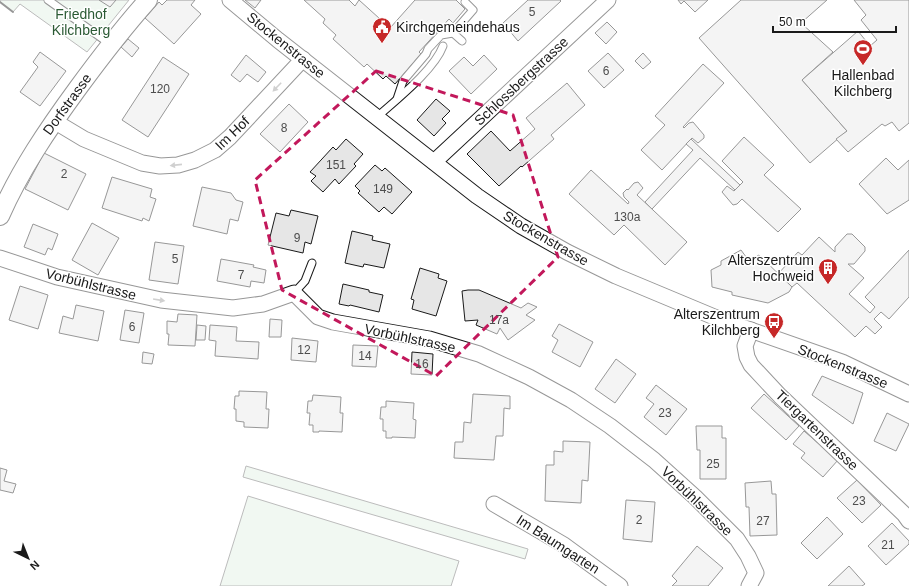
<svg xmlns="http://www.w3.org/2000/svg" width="909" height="586" font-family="Arial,sans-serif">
  <rect width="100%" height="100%" fill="#fff"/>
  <g fill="#e0efe3" stroke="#6a6a6a">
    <path d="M0,0h129l-42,52 -67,-48 -7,8 -13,-10z"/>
    <path d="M246,466l282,83 -3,10 -282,-82z"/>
    <path d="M248,496l211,65 -8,25h-231z"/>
  </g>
  <g fill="#e6e6e6" stroke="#1a1a1a">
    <path d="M99,0h17l-6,7z"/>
    <path d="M167,0h28l-4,5 10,9 -27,30 -29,-26 14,-16 3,3z"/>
    <path d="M245,0h16l-6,8z"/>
    <path d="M304,0h45l6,6 4,-6 31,28 25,-28h41l9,9 -12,14 -4,-4 -30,33 2,2 -26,30 -9,-8 -3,3 -16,-15 -3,3 -31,-28 3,-4 -13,-12 2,-4z"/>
    <path d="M528,0h32l1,1 -43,40 -15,-18z"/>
    <path d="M678,0h30l-13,12 -11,-11 -3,3z"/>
    <path d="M741,0h86l-26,23 32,29 -31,28 45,51 -37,32 -111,-125z"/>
    <path d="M854,0h55v123l-10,8 -7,-9 -7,4 -3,-2 -34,28 -12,-13 11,-8 -45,-51 56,-49 12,15 7,-6 -16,-20 5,-5z"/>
    <path d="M607,22l10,10 -11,12 -11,-11z"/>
    <path d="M128,39l11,9 -7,9 -11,-10z"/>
    <path d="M40,52l26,19 -26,35 -20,-14 18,-25 -5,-5z"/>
    <path d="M608,53l16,17 -20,18 -16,-17z"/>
    <path d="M643,53l8,9 -8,7 -8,-8z"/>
    <path d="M246,55l20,17 -8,10 -11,-8 -7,8 -9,-7z"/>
    <path d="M484,55l13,14 -26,25 -22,-23 15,-14 9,9z"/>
    <path d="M163,57l26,17 -41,63 -26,-17z"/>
    <path d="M703,64l21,19 -41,44 1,1 5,-5 4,-1 11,13v3l-6,5 -6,-5 -30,32 -21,-20 24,-25 -10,-9z"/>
    <path d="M567,83l18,22 -34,30 3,4 -32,28 -1,-1 -22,20 -32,-32 24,-23 19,20 25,-22 -9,-11z"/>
    <path d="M436,99l14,12 -8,8 4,4 -12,13 -17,-16z"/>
    <path d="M289,104l19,18 -28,30 -20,-18z"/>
    <path d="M744,137l30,28 -10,10 37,34 -23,23 -36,-33 -5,5 -4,1 -11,-13 5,-6 7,5 9,-9 -21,-21z"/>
    <path d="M346,139l17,15 -9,10 2,2 -17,18 -4,-5 -12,13 -12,-11 5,-5 -6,-4 23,-25 3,3z"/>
    <path d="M691,139l49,46 -5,5 -35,-32 -48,51 -7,-7 48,-52 -7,-6z"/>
    <path d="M44,153l42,21 -18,36 -43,-21z"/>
    <path d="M886,158l12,12 11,-10v40l-22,14 -28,-30z"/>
    <path d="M375,165l7,6 3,-3 27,24 -20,22 -8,-7 -5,5 -21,-19 2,-2 -5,-5z"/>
    <path d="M591,170l37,34 1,-2 -5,-5 -1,-4 4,-4 1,1 6,-7 4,-1 5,6 -6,7 50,47 -22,23 -41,-40 -10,10 -45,-41z"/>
    <path d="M112,177l40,12 -2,8 6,2 -7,22 -6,-3 -1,3 -40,-13z"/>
    <path d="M202,187l29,6 5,7 7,2 -5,19 -8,-2 -3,15 -34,-8z"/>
    <path d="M291,210l27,6 -7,28 -6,-2 -2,11 -35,-8 8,-32 13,3z"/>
    <path d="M92,223l27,15 -21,37 -26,-15z"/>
    <path d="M33,224l25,10 -6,16 -4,-2 -3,7 -21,-8z"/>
    <path d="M352,231l21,5 -1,4 18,4 -6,24 -20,-4 -1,3 -18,-4z"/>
    <path d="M847,234h5l13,13v4l-11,13h-6l16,14 -15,16 21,19 5,-6 -10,-10 44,-47v47l-20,22 -8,-7 -7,7 8,8 -7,7 -9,-8 -11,11 -58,-54 -5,4 -14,-13 20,-22 4,3 17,-18 16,15v-5z"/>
    <path d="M155,242l29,4 -6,38 -29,-4z"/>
    <path d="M741,250l8,11 10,-6 33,32 -3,5 -21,11 -36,-8v-3l-20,-5 -1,-17 10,-5v-4z"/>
    <path d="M221,259l33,6 -1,2 13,3 -2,13 -13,-2 -1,6 -33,-6z"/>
    <path d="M420,268l19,6 -1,4 9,3 -11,35 -24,-7 2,-9 -3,-1z"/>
    <path d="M343,284l26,6v2l14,3 -4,17 -29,-7 -1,1 -10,-2z"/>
    <path d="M20,286l28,9 -10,34 -29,-9z"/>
    <path d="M468,290h11l42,18 7,-5 9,4 -11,8 9,5 -27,20 -8,-12 -3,6 -21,-9 2,-5 -13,1 -3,-30z"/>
    <path d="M76,305l28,6 -6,30 -39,-8 4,-17 10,3z"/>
    <path d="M125,310l19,3 -5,30 -19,-3z"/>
    <path d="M178,314l19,1 -2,31 -27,-1 1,-11h-2v-13l10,1z"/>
    <path d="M270,319l12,1 -1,17h-12z"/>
    <path d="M559,324l34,18 -13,25 -28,-15 6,-12 -6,-4z"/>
    <path d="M197,325l9,1 -1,14h-9z"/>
    <path d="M210,325l27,2 -1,14 23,1 -1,17 -43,-3 1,-15 -7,-1z"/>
    <path d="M292,338l26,3 -2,21 -25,-2z"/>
    <path d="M353,345l25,1 -2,21 -24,-1z"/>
    <path d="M143,352l11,2 -2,10 -10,-1z"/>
    <path d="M412,352l21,2 -1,21 -21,-1z"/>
    <path d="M616,359l20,15 -21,29 -20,-14z"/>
    <path d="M822,376l41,17 -10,31 -41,-29z"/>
    <path d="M656,385l31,24 -21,26 -22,-18 10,-13 -8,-6z"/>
    <path d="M239,391l28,1 -1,17h3l-1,19 -24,-1v-5l-8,-1v-12h-2l1,-13h4z"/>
    <path d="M473,394l37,2v13l-6,-1 -1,28h-7l-2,24 -40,-2 1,-16h8l1,-20 7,1z"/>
    <path d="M764,394l35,32 -13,14 -35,-32z"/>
    <path d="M313,395l28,2 -1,16h3l-1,19 -23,-1v1h-6v-7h-4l1,-12h-3l1,-12h4z"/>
    <path d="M386,401l28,2 -1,16 3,1 -1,18 -23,-1v1h-6v-7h-3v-12h-3l1,-12h5z"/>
    <path d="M887,413l22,11 -13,27 -22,-10z"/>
    <path d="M696,426h26v12h4v41h-26v-29h-3z"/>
    <path d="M804,431l34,29 -15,17 -22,-19 4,-5 -12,-9z"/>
    <path d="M563,441l27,1 -2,39 -6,-1 -1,23 -36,-2 1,-36h8v-14l9,1z"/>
    <path d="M0,468l7,2 -3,11 12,3 -3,9 -13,-3z"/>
    <path d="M857,480l24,25 -19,18 -25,-25z"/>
    <path d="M771,481l1,13h4l1,41 -27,1 -1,-29h-3l-1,-24z"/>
    <path d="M626,500l29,2 -3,40 -29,-3z"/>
    <path d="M827,517l16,17 -26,25 -16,-16z"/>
    <path d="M892,523l17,18v3l-23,21 -18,-19z"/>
    <path d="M697,546l26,22 -15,18h-36l5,-5 -5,-5z"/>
    <path d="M849,566l16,18 -3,2h-34z"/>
  </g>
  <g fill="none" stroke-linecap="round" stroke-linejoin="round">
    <g stroke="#1a1a1a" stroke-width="9">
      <g id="service">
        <path d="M48,0l62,44"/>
        <path d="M453,33l9,8"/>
        <path d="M397,99l6,-18 23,-27 2,-5 13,-14 12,-2 20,-23 -8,-8"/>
        <path d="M377,117c20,-18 57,-47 66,-71"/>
        <path d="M294,293l11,-12 7,-18"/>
      </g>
    </g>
    <g stroke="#1a1a1a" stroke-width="17">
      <g id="minor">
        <path d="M230,0l48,40 199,156 44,30 46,26 49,24 103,43 123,43 67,32"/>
        <path d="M54,121l30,18 58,24 18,3 18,-1 17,-5 20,-10 15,-13 73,-78"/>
        <path d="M434,162l174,-162"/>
        <path d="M0,258l57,19 104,23 72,8 30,-4 31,-11 24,24 15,5 96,17 50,15 50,23 42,23 39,26 44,34 41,37 42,42 11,17 8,17 -7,13"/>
        <path d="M751,330l-6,16 2,11 4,8 29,31 124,118 5,7"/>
        <path d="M494,504l70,41 56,41"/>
      </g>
    </g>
    <g stroke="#1a1a1a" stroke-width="20">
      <path id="tertiary" d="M0,216c20,-46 48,-87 78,-128 22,-30 45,-60 70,-88"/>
    </g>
    <use href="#service" stroke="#fff" stroke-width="7"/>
    <use href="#minor" stroke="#fff" stroke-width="15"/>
    <use href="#tertiary" stroke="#fff" stroke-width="18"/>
    <path stroke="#1a1a1a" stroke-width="2" d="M0,2l13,10"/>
  </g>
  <defs><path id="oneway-solid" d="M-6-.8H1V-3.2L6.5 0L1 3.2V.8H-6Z"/></defs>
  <g fill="#989898">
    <use href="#oneway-solid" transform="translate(277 87) rotate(134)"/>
    <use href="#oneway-solid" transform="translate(176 165) rotate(174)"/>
    <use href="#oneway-solid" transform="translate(159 300) rotate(9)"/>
  </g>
  <path d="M0 0H909V586H0ZM376,71l137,44 45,142 -122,119 -154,-86 -27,-110z" fill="#fff" fill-opacity=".55" fill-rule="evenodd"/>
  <path fill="none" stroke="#c2185b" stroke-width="3" stroke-dasharray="8 5" stroke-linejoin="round" d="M376,71l137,44 45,142 -122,119 -154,-86 -27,-110z"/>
  <defs>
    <g id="civic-pin" transform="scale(1)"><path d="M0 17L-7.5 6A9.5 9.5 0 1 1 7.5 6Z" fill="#c62828" stroke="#fff"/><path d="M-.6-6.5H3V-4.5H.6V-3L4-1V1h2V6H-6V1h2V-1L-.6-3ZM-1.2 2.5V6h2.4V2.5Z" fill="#fff"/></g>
    <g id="stadium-pin" transform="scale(1)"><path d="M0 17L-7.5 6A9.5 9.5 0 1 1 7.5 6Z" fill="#c62828" stroke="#fff"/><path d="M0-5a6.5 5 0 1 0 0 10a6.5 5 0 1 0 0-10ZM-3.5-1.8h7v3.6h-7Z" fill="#fff"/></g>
    <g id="building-pin" transform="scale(1)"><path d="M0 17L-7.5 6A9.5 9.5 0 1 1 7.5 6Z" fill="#c62828" stroke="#fff"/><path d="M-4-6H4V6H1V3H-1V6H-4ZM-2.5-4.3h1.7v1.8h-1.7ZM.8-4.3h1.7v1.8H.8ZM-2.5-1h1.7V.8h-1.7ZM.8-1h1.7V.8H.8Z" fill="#fff"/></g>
    <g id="bus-pin" transform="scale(1)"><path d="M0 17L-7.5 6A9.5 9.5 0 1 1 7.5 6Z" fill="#c62828" stroke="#fff"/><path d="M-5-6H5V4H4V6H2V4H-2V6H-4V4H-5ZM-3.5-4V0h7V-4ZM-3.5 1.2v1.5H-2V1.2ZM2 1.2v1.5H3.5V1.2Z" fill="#fff"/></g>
  </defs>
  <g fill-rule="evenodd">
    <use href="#civic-pin" x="382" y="27"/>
    <use href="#stadium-pin" x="863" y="49"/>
    <use href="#building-pin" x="828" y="268"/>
    <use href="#bus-pin" x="774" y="322"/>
  </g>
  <g text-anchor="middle" stroke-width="3" stroke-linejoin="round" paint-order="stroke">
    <g font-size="12" fill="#4d4d4d">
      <text x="532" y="16">5</text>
      <text x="606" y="75">6</text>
      <text x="160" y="93">120</text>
      <text x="284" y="132">8</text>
      <text x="336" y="169">151</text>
      <text x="64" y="178">2</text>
      <text x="383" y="193">149</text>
      <text x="627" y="221">130a</text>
      <text x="297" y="242">9</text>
      <text x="175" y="263">5</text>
      <text x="241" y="279">7</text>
      <text x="499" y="324">17a</text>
      <text x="132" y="331">6</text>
      <text x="304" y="354">12</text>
      <text x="365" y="360">14</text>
      <text x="422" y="368">16</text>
      <text x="665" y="417">23</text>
      <text x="713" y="468">25</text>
      <text x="859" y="505">23</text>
      <text x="639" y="524">2</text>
      <text x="763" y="525">27</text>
      <text x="888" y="549">21</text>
    </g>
    <g font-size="14" fill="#2b5a34" stroke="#fff">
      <text x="81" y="19">Friedhof<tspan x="81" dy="16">Kilchberg</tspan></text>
    </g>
    <g font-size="14" fill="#1a1a1a" stroke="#fff" text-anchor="end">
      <text x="396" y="32" text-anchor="start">Kirchgemeindehaus</text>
      <text x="863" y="80" text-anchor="middle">Hallenbad<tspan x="863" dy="16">Kilchberg</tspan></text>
      <text x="814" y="265">Alterszentrum<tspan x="814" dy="16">Hochweid</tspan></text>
      <text x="760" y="319">Alterszentrum<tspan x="760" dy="16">Kilchberg</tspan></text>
    </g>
    <g font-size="14" fill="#1a1a1a" stroke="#fff">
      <text transform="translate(286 45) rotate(39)" y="5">Stockenstrasse</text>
      <text transform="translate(521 81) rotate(-43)" y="5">Schlossbergstrasse</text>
      <text transform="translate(67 104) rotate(-54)" y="5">Dorfstrasse</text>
      <text transform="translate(232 133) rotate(-44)" y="5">Im Hof</text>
      <text transform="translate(546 238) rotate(30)" y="5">Stockenstrasse</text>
      <text transform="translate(91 284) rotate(14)" y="5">Vorbühlstrasse</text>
      <text transform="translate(410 338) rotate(12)" y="5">Vorbühlstrasse</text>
      <text transform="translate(843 366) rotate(22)" y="5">Stockenstrasse</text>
      <text transform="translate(817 430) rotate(44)" y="5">Tiergartenstrasse</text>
      <text transform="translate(697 501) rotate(44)" y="5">Vorbühlstrasse</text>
      <text transform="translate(558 544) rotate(33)" y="5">Im Baumgarten</text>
    </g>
  </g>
  <g transform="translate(28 558) rotate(137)" stroke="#ffffff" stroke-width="3" paint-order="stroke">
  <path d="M0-3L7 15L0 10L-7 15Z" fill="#1a1a1a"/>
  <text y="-6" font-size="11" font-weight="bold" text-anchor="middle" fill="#1a1a1a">N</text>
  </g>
  <path d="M773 26v6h123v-6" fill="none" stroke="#1a1a1a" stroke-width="2"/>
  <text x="779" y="26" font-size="12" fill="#1a1a1a" stroke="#ffffff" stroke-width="3" paint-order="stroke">50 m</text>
</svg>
